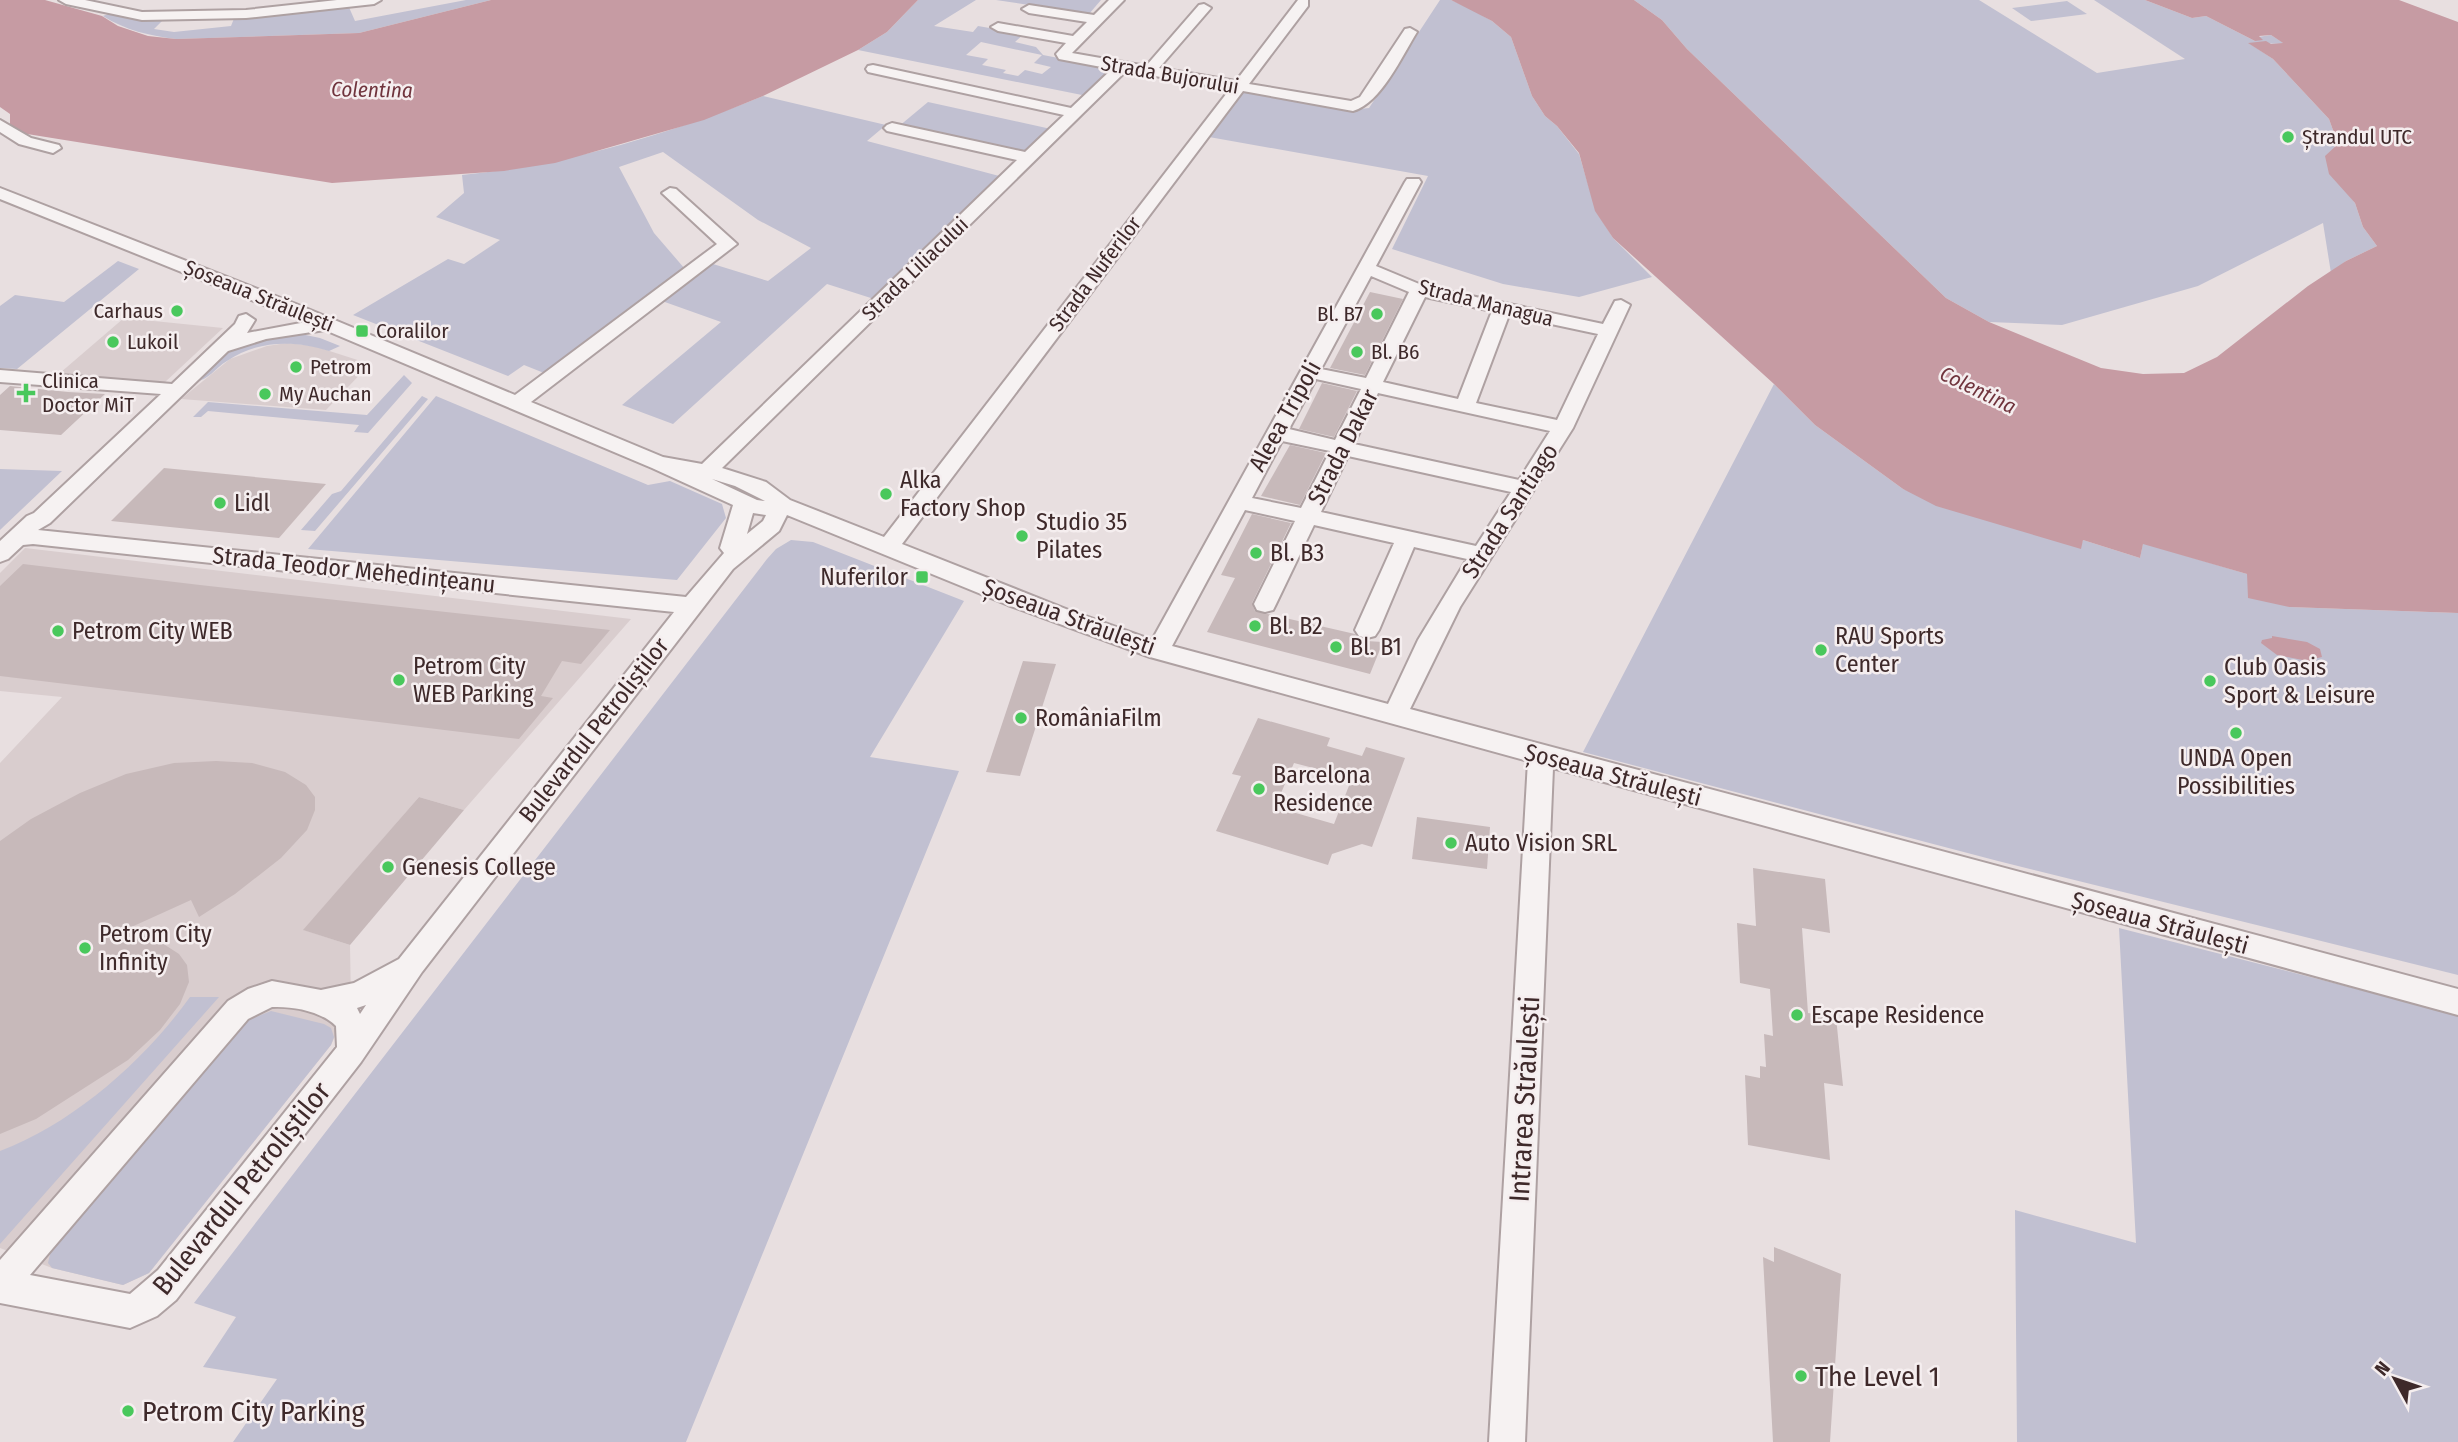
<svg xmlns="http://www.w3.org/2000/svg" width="2458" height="1442" font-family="'Fira Sans Condensed',sans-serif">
  <rect width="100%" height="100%" fill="#e8dfe0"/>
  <g fill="#d9cdce">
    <path d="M124,318l99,10 -59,55 -104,-10z"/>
    <path d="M287,343l27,3 56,18 -44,46 -145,-11 49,-40 37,-13z"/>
    <path d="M25,548l606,71 -167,191 -45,-13 -115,133 46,15 1,57 -20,43 -182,228 -26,12 -71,-17 -52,-20v-485l62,-66 -62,-6v-118z"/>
  </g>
  <g fill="#c1c0d1" fill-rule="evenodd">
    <path d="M466,0h25l-132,33 -183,6c-26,-3 -51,-9 -73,-23l8,-3 53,6 -10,10 20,3 57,-6 4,-10 51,-2 62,-9 7,16z"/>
    <path d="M918,0h58l-42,26 39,6 5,-6 46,8 -9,8 21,5 7,8 72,14 -28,27 -229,-46 29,-18zM981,42l61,13 -8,8 17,4 -9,7 -17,-4 -7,6 -15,-3 3,-3 -24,-5 6,-6 -22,-4z"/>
    <path d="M996,0h105l-12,14z"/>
    <path d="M1440,0h11l18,8 23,13 19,16 21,59 13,20 12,10 22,28 17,57 17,27 39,39 -73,20 -76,-13 -111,-35 36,-73 -219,-39 33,-45 108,18 19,-2z"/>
    <path d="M1634,0h345l118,73 88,-14 -91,-59h51l47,18 14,-2 49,25 3,-4 13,-2 14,9 -36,-1 24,16 56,60 9,25 5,44 12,15 8,24 14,19 -31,15 -15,12 -8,-50 -125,63 -136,39 -73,-3 -43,-24 -259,-249 -25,-29z"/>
    <path d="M2067,1l20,13 -56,7 -19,-13z"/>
    <path d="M763,96l123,29 -19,16 136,36 -129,122 -47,-15 -154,140 -51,-19 99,-83 -59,-21 51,-37 55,17 43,-33 -53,-28 -95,-68 -44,15 35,66 31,36 -141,104 -20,-8 -16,11 -155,-61 95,-56 16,5 36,-24 -64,-23 28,-24 -2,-18c104,-10 204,-40 301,-79z"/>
    <path d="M928,102l123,27 -27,24 -126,-26z"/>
    <path d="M118,261l21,8 -122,100 -17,-1v-62l15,-11 49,7z"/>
    <path d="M301,334l19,4 20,8 -11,5c-34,-11 -72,-11 -102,10 -12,7 -18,19 -32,21l31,-29 39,-13z"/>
    <path d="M404,375l8,8 -44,50 -14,-1 5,-7 -151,-14 -7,6h-8l15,-15 159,13z"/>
    <path d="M1774,384l41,41 88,64 177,59 3,-8 57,18 3,-15 104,31 42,33 169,6v362l-460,-114 -415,-109z"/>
    <path d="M422,396l6,3 -113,132 -14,-1 31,-36 9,-3z"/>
    <path d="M436,396l212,89 22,-4 52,23 4,14 -49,62 -369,-31z"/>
    <path d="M0,469l62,2 -62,59z"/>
    <path d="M791,540l22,2 151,59 -94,156 89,14 -273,671h-453l44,-63 -74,-12 33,-50 -42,-14 573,-744 9,-10z"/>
    <path d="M2119,928l339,87v427h-441l-2,-232 121,33z"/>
    <path d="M190,997h29l-219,247v-93c74,-28 145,-91 190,-154z"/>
    <path d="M271,1011l53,13 7,4 3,9 -3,8 -182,228 -26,12 -71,-17 -4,-5 3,-13 188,-222 9,-8z"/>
  </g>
  <g fill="#c69ba3">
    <path d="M0,0h45l57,16 16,10 30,10 28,3 183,-6 132,-33h427l-31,32 -29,18 -95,46 -59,24 -149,43 -51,8 -172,12 -311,-50 -11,-8v-11l-10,-7z"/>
    <path d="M1451,0h183l28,20 25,29 259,249 43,24 112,46 42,6 41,-1 33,-16 91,-71 38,-25 31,-15 -14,-19 -8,-24 -26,-29 -4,-18 13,-12 -9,-25 -56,-60 -25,-16 18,-2 5,3 12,-1 -12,-8 -12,1 4,4 -8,1 -49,-25 -14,2 -47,-18h254l59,22v591l-169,-6 -41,-9 -1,-24 -104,-30 -3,14 -57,-18 -2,9 -145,-43 -33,-17 -88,-64 -41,-41 -161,-146 -18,-27 -16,-58 -22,-27 -12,-10 -13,-20 -21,-59 -19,-16z"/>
    <path d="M2272,636l35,6 13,7 2,8 -9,2v3l-36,-7 -16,-12 1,-3 10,-2z"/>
  </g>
  <g fill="#c7b9ba" fill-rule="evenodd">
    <path d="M1370,292l33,7 -38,76 -35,-7z"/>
    <path d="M1322,383l35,8 -23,46 -35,-8z"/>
    <path d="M10,386l58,6 37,2 -44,41 -61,-5v-35z"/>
    <path d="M1290,445l36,8 -26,52 -39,-9z"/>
    <path d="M164,468l162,16 -47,54 -168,-17z"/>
    <path d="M1252,514l39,9 -39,80 3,8 100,23 11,7 17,1 -13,32 -163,-42 28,-54 -14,-3z"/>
    <path d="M23,564l177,21 410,45 -29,34 -19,-3 -21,35 12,2 -34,41 -519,-63v-90z"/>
    <path d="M1023,661l33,3 -36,112 -34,-4z"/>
    <path d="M1258,718l72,20 -3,8 35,10 4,-9 39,11 -33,89 -10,-3 -30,10 -4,11 -112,-34 25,-55 -9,-2zM1294,763l58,15 -18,46 -59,-17z"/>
    <path d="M216,761l36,2 33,9 21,13 9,12v13l-8,20 -26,28 -46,36 -36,23 -8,-17 -64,29 35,14 17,11 8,11 2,17 -9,22 -20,26 -32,30 -92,59 -36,15v-293l31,-22 49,-26 46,-19 48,-11z"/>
    <path d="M419,797l45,13 -114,135 -47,-15z"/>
    <path d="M1417,817l73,10 -3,42 -75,-10z"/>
    <path d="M1753,868l72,11 5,54 -28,-5 6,85 28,4 7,69 -19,-3 6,77 -82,-15 -3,-70 15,3v-12l6,1 -2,-33 9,2 -3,-47 -30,-6 -3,-60 19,3z"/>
    <path d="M1774,1247l67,27 -11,168h-57l-10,-185 11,5z"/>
  </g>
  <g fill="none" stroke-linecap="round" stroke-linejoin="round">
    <g stroke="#aea1a2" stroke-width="4">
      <g id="minor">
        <path d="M59,0h26l57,12 104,-2 91,-10h44l-7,4 -128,14 -104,2 -76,-16z"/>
        <path d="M1109,0h15l-52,53 74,13 53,-61 5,-1 7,4 -52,60 77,13 62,-81h10v6l-59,78 102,17 9,-4 45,-68 5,-1 7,4c-15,24 -36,71 -64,79l-110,-20 -341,453 169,67 81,29 253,-458 2,-3h12l2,3 -45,84 48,20 179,38 12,-23 6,-1 9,5 -57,123 -113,179 -50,102 1048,280v26l-905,-247 -28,674h-36l39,-681 -378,-104 -142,-52 -221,-90 -8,16 -46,38 -311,403 -61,90 -185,238 -19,16 -27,12 -130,-25v-43l228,-259 20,-12 24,-8 49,9 33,-7 45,-24 275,-347 -641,-68 -10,1 -15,14 -8,3v-21l27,-25 7,-3 127,-119 -161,-12v-12l172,14 63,-60 4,-8 7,-2 9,6 -8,13 59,-11 -306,-123v-11l296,116 219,91 202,-151 -55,-51 8,-5 6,1 61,55 -206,158 132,55 39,7 315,-304 -130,-29 -3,-3 3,-3 5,-2 133,29 39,-37 -196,-43 -2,-3 2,-3 5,-1 198,43 41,-39 -53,-10 -3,-5 10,-11 -68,-12 -7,-4 7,-4 75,13 14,-14 -58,-9 -7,-4 7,-4 65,10zM1126,71l104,18 -346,448 -94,-37 -24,-18 -44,-14zM1371,276l38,16 -43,86 -45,-9zM1425,297l67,14 -34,88 -75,-17zM1509,315l89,19 -41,86 -81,-17zM325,330l327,138 81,37 -13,43 4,5 -38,44 -648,-67 12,-7 178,-172 38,-12zM1316,379l45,10 -26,51 -46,-11zM1378,393l172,38 -31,49 -165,-36zM1282,441l48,10 -29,57 -49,-10zM1348,456l163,36 -35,54 -155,-34zM712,479l23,7 30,15 -8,-1zM1245,510l50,11 -41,83 3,6 8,2 8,-2 3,-6 38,-79 80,18 -39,87 4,6 8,2 8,-2 4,-6 35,-83 53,12 -49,81 -30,64 -216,-58zM753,513l13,2 -3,6 -16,13zM366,1005l-6,9 -3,-6zM272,1007c21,-1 49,4 64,19l1,21 -179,223 -28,24 -100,-19 218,-256z"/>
        <path d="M0,120l31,18 28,7 2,3 -8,5 -34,-9 -19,-12z"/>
      </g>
    </g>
    <use href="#minor" fill="#f6f2f2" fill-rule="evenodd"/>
  </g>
  <g fill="#49c85c" stroke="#f5eeef" stroke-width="2.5">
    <circle cx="2288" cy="137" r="7"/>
    <circle cx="177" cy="311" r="7"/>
    <circle cx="1377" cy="314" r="7"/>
    <rect x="355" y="324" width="14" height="14" rx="3.5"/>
    <circle cx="113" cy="342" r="7"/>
    <circle cx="1357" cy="352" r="7"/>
    <circle cx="296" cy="367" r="7"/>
    <path d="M22.5 382.5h7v7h7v7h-7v7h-7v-7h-7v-7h7z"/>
    <circle cx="265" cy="394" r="7"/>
    <circle cx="886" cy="494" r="7"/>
    <circle cx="220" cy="503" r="7"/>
    <circle cx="1022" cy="536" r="7"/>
    <circle cx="1256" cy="553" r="7"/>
    <rect x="915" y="570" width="14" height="14" rx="3.5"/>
    <circle cx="1255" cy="626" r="7"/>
    <circle cx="58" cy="631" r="7"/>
    <circle cx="1336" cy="647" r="7"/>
    <circle cx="1821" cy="650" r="7"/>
    <circle cx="399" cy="680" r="7"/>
    <circle cx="2210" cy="681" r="7"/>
    <circle cx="1021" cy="718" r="7"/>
    <circle cx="2236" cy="733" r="7"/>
    <circle cx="1259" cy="789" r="7"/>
    <circle cx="1451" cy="843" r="7"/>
    <circle cx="388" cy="867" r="7"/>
    <circle cx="85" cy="948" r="7"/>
    <circle cx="1797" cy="1015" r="7"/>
    <circle cx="1801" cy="1376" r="7"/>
    <circle cx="128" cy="1411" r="7"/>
  </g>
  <g text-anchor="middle" stroke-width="5" stroke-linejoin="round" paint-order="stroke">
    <g font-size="21" fill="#3e292a" stroke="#f5eeef">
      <text transform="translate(1170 75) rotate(10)" y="7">Strada Bujorului</text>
      <text transform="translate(915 269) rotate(-44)" y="7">Strada Liliacului</text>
      <text transform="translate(1095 274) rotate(-53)" y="7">Strada Nuferilor</text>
      <text transform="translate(259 296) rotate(22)" y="7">Șoseaua Străulești</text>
      <text transform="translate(1486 303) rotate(14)" y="7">Strada Managua</text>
    </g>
    <g font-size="21" font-style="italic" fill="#70343d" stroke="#f5eeef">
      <text transform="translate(372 90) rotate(1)" y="7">Colentina</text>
      <text transform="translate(1978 390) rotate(26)" y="7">Colentina</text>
    </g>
    <g font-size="21" fill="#3e292a" stroke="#f5eeef" text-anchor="start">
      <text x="2302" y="144">Ștrandul UTC</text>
      <text x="163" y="318" text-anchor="end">Carhaus</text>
      <text x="1363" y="321" text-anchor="end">Bl. B7</text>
      <text x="376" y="338">Coralilor</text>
      <text x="127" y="349">Lukoil</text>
      <text x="1371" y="359">Bl. B6</text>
      <text x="310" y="374">Petrom</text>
      <text x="42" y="388">Clinica<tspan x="42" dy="24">Doctor MiT</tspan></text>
      <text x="279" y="401">My Auchan</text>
    </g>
    <g font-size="24" fill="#3e292a" stroke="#f5eeef">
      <text transform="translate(1285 416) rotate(-61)" y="8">Aleea Tripoli</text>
      <text transform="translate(1343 447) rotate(-63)" y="8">Strada Dakar</text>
      <text transform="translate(1510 511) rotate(-57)" y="8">Strada Santiago</text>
      <text transform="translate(354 570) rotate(6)" y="8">Strada Teodor Mehedințeanu</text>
      <text transform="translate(1069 617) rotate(20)" y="8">Șoseaua Străulești</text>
      <text transform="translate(594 730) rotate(-52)" y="8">Bulevardul Petroliștilor</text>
      <text transform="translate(1613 775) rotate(15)" y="8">Șoseaua Străulești</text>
      <text transform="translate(2160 923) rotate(15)" y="8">Șoseaua Străulești</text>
    </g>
    <g font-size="24" fill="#3e292a" stroke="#f5eeef" text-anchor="start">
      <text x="900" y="488">Alka<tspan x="900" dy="28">Factory Shop</tspan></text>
      <text x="234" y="511">Lidl</text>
      <text x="1036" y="530">Studio 35<tspan x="1036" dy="28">Pilates</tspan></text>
      <text x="1270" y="561">Bl. B3</text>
      <text x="908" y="585" text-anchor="end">Nuferilor</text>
      <text x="1269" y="634">Bl. B2</text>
      <text x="72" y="639">Petrom City WEB</text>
      <text x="1835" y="644">RAU Sports<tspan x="1835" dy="28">Center</tspan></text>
      <text x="1350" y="655">Bl. B1</text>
      <text x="413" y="674">Petrom City<tspan x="413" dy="28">WEB Parking</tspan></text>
      <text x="2224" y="675">Club Oasis<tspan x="2224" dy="28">Sport &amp; Leisure</tspan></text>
      <text x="1035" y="726">RomâniaFilm</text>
      <text x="2236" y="766" text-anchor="middle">UNDA Open<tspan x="2236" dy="28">Possibilities</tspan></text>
      <text x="1273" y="783">Barcelona<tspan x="1273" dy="28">Residence</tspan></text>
      <text x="1465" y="851">Auto Vision SRL</text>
      <text x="402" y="875">Genesis College</text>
      <text x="99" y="942">Petrom City<tspan x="99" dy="28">Infinity</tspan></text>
      <text x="1811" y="1023">Escape Residence</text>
    </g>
    <g font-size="28" fill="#3e292a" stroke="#f5eeef">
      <text transform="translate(1524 1099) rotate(-87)" y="10">Intrarea Străulești</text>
      <text transform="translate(241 1188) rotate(-51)" y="10">Bulevardul Petroliștilor</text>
    </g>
    <g font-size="28" fill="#3e292a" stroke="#f5eeef" text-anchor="start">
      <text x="1815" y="1386">The Level 1</text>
      <text x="142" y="1421">Petrom City Parking</text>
    </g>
  </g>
  <g transform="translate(2395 1379) rotate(310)" stroke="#f5eeef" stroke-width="5" paint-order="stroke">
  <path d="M0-5L12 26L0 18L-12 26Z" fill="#3e292a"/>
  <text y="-10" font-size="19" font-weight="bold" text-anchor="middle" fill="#3e292a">N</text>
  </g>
</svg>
